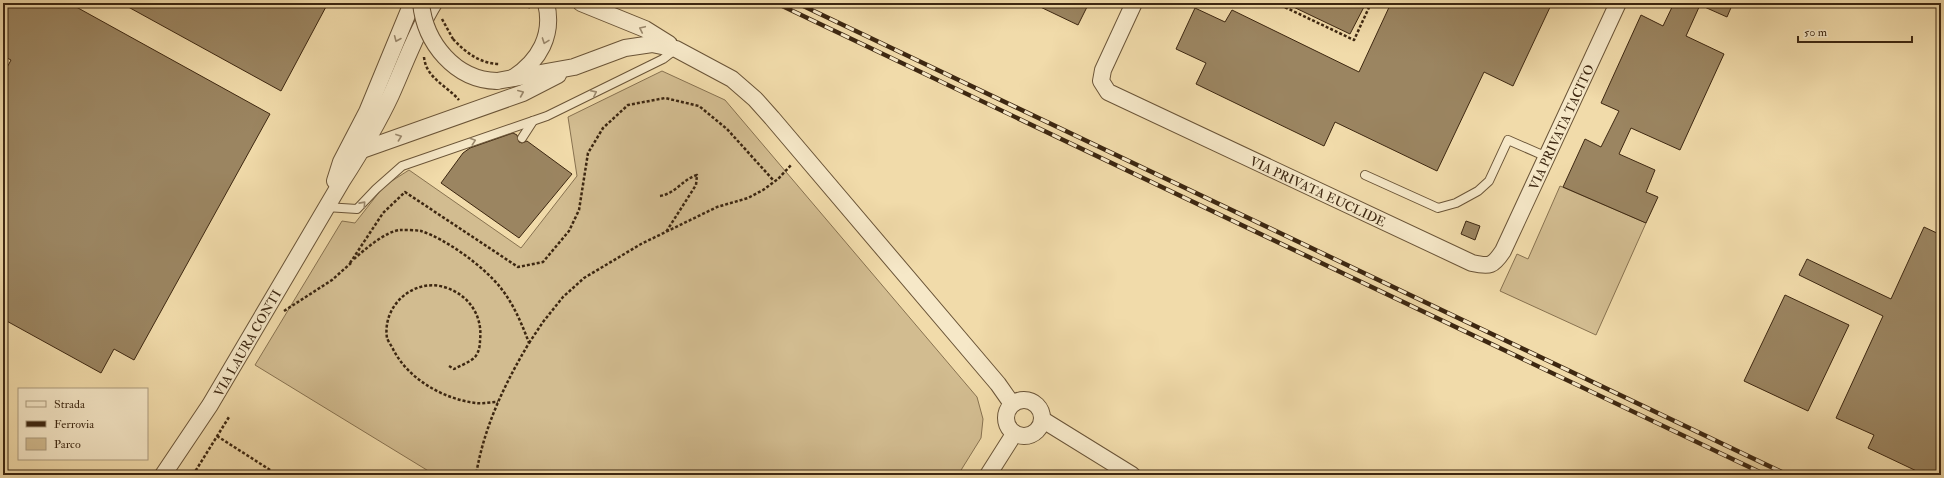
<svg xmlns="http://www.w3.org/2000/svg" width="1944" height="478" font-family="'IM FELL Double Pica',serif">
  <rect width="100%" height="100%" fill="#f1dbaa"/>
  <filter id="stains"><feTurbulence type="fractalNoise" baseFrequency=".005" numOctaves="4"/><feColorMatrix values="0 0 0 0 .2 0 0 0 0 .09 0 0 0 0 .02 0 0 0 .5 -.17"/></filter>
  <radialGradient id="worn" r=".72"><stop offset=".6" stop-color="#630" stop-opacity="0"/><stop offset="1" stop-color="#630" stop-opacity=".3"/></radialGradient>
  <g fill="#d2bc90" stroke="#887250">
    <path d="M662,71l63,29 252,297 6,22 -2,19 -23,37h-523l-180,-110 87,-144 13,2 29,-37 25,-16 112,78 56,-72 -9,-59z"/>
    <path d="M1560,186l86,37 -50,112 -96,-44 17,-37 11,5z"/>
  </g>
  <g fill="#9b8561" stroke="#3d2711">
    <path d="M3,3h66l201,111 -136,246 -20,-11 -13,24 -98,-54v-244l8,-15 -8,-4z"/>
    <path d="M121,3h207l-47,88z"/>
    <path d="M1032,3h57l-11,22z"/>
    <path d="M1285,3h81l-16,31z"/>
    <path d="M1391,3h161l-39,83 -29,-14 -47,99 -102,-49 -11,24 -128,-62 10,-21 -30,-14 19,-41 30,14 7,-12 127,62z"/>
    <path d="M1674,3h59l-6,14 -27,-12 -14,31 38,18 -44,96 -49,-22 -12,26 36,16 -9,22 12,5 -12,26 -83,-36 22,-48 16,8 18,-36 -18,-8 40,-88 22,11z"/>
    <path d="M513,133l4,2 2,7 3,1 5,-2 45,33 -53,64 -78,-55 22,-30 7,-5z"/>
    <path d="M1466,221l14,5 -5,14 -14,-6z"/>
    <path d="M1924,227l17,8v240h-16l-57,-27 6,-13 -38,-17 47,-102 -84,-41 8,-16 84,40z"/>
    <path d="M1785,295l64,30 -41,86 -64,-30z"/>
  </g>
  <g fill="none" stroke-linecap="round" stroke-linejoin="round">
    <g stroke="#6a5437" stroke-width="10">
      <g id="lane">
        <path d="M522,138l11,-17"/>
        <path d="M1365,175l73,33 18,-5 22,-12 11,-10 19,-41 39,17"/>
        <path d="M326,207l31,2 19,-20 26,-23 145,-50 116,-57 13,-10"/>
      </g>
    </g>
    <g stroke="#6a5437" stroke-width="18">
      <g id="street">
        <path d="M581,3l64,26 24,15"/>
        <path d="M1134,3l-31,67 -2,11 7,11 364,171c18,4 21,3 31,-12l115,-248"/>
        <path d="M513,78c26,-17 41,-43 33,-75"/>
        <path d="M497,81l77,-14 51,-19 27,-4 24,5 56,30 23,20 17,19 226,266 14,20"/>
        <path d="M362,150l161,-57 35,-18"/>
        <path d="M335,181l6,-19 26,-50 45,-109"/>
        <circle cx="1024" cy="418" r="18"/>
        <path d="M1043,420l89,55"/>
        <path d="M163,475l47,-70 132,-224c18,-28 35,-56 49,-86 14,-31 25,-63 43,-92"/>
        <path d="M988,475l26,-41"/>
      </g>
    </g>
    <g stroke="#3d2711" stroke-width="2.5" stroke-dasharray="3 2" stroke-linecap="butt">
      <path d="M527,3l3,5"/>
      <path d="M1276,3l78,37 17,-37"/>
      <path d="M453,39c13,14 28,25 47,25"/>
      <path d="M424,57c2,21 22,28 35,43"/>
      <path d="M660,196c15,-2 23,-17 37,-21l-1,10 -30,47"/>
      <path d="M354,259c10,-9 32,-28 46,-29 6,0 15,0 21,1 25,8 62,35 79,56 13,16 22,37 29,56 -25,42 -45,84 -53,132"/>
      <path d="M350,263l33,-50 22,-21 113,75 25,-5 26,-31 10,-21 9,-57 15,-25 25,-23 37,-7 34,8 28,23 47,52"/>
      <path d="M284,311l48,-31 19,-17"/>
      <path d="M529,343l14,-21 20,-25 21,-19 57,-34 76,-37 31,-9 15,-8 15,-11 14,-15"/>
      <path d="M449,366l5,3c6,-3 16,-7 21,-12 4,-5 5,-11 5,-17 3,-25 -12,-46 -36,-53 -31,-9 -62,19 -57,51 1,3 4,7 6,11 15,30 50,50 83,54 7,1 15,-1 22,-1"/>
      <path d="M217,436l61,39"/>
      <path d="M193,475l36,-58"/>
    </g>
    <use href="#lane" stroke="#f6e8c8" stroke-width="8"/>
    <use href="#street" stroke="#f6e8c8" stroke-width="16"/>
    <g stroke="#3d2711" stroke-width="4.5">
      <g id="rail">
        <path d="M776,3l990,472"/>
        <path d="M797,3l991,472"/>
      </g>
    </g>
    <use href="#rail" stroke="#f6e8c8" stroke-width="3" stroke-dasharray="9" stroke-linecap="butt"/>
    <g stroke="#6a5437" stroke-width="18" stroke-linecap="butt">
      <path id="street-bridge" d="M421,3c4,40 34,77 76,78"/>
    </g>
    <path stroke="#3d2711" stroke-width="2.5" stroke-dasharray="3 2" stroke-linecap="butt" d="M442,19l11,20"/>
    <use href="#street-bridge" stroke="#f6e8c8" stroke-width="16"/>
  </g>
  <defs><path id="oneway-chevron" d="M-2-3.5L2.5 0L-2 3.5" fill="none" stroke-width="1.6" stroke-linecap="round" stroke-linejoin="round"/></defs>
  <g stroke="#9a886c">
    <use href="#oneway-chevron" transform="translate(642 29) rotate(-155)"/>
    <use href="#oneway-chevron" transform="translate(397 39) rotate(113)"/>
    <use href="#oneway-chevron" transform="translate(545 41) rotate(110)"/>
    <use href="#oneway-chevron" transform="translate(521 93) rotate(-23)"/>
    <use href="#oneway-chevron" transform="translate(594 93) rotate(-26)"/>
    <use href="#oneway-chevron" transform="translate(399 137) rotate(-20)"/>
    <use href="#oneway-chevron" transform="translate(473 141) rotate(-19)"/>
    <use href="#oneway-chevron" transform="translate(363 204) rotate(-48)"/>
  </g>
  <g text-anchor="middle" stroke-width="3" stroke-linejoin="round" paint-order="stroke">
    <g font-size="13" fill="#3d2711" stroke="#f6e8c8">
      <text transform="translate(1561 127) rotate(-65)" y="5">VIA PRIVATA TACITO</text>
      <text transform="translate(1318 191) rotate(25)" y="5">VIA PRIVATA EUCLIDE</text>
      <text transform="translate(247 343) rotate(-60)" y="5">VIA LAURA CONTI</text>
    </g>
  </g>
  <rect width="1944" height="478" fill="none" stroke="#f1dbaa" stroke-width="16"/>
  <rect x="4" y="4" width="1936" height="470" fill="none" stroke="#3d2711" stroke-width="2"/>
  <rect x="8" y="8" width="1928" height="462" fill="none" stroke="#3d2711"/>
  <rect x="18" y="388" width="130" height="72" fill="#f6e8c8" stroke="#ac9b7f"/>
  <rect x="26" y="401" width="20" height="6" fill="#f6e8c8" stroke="#ac9b7f"/>
  <text x="54" y="408" font-size="12" fill="#3d2711">Strada</text>
  <rect x="26" y="421" width="20" height="6" fill="#3d2711" stroke="#ac9b7f"/>
  <text x="54" y="428" font-size="12" fill="#3d2711">Ferrovia</text>
  <rect x="26" y="438" width="20" height="12" fill="#d2bc90" stroke="#ac9b7f"/>
  <text x="54" y="448" font-size="12" fill="#3d2711">Parco</text>
  <path d="M1798 36v6h114v-6" fill="none" stroke="#3d2711" stroke-width="2"/>
  <text x="1804" y="36" font-size="12" fill="#3d2711" stroke="#f6e8c8" stroke-width="3" paint-order="stroke">50 m</text>
  <rect width="100%" height="100%" filter="url(#stains)"/>
  <rect width="100%" height="100%" fill="url(#worn)"/>
</svg>
